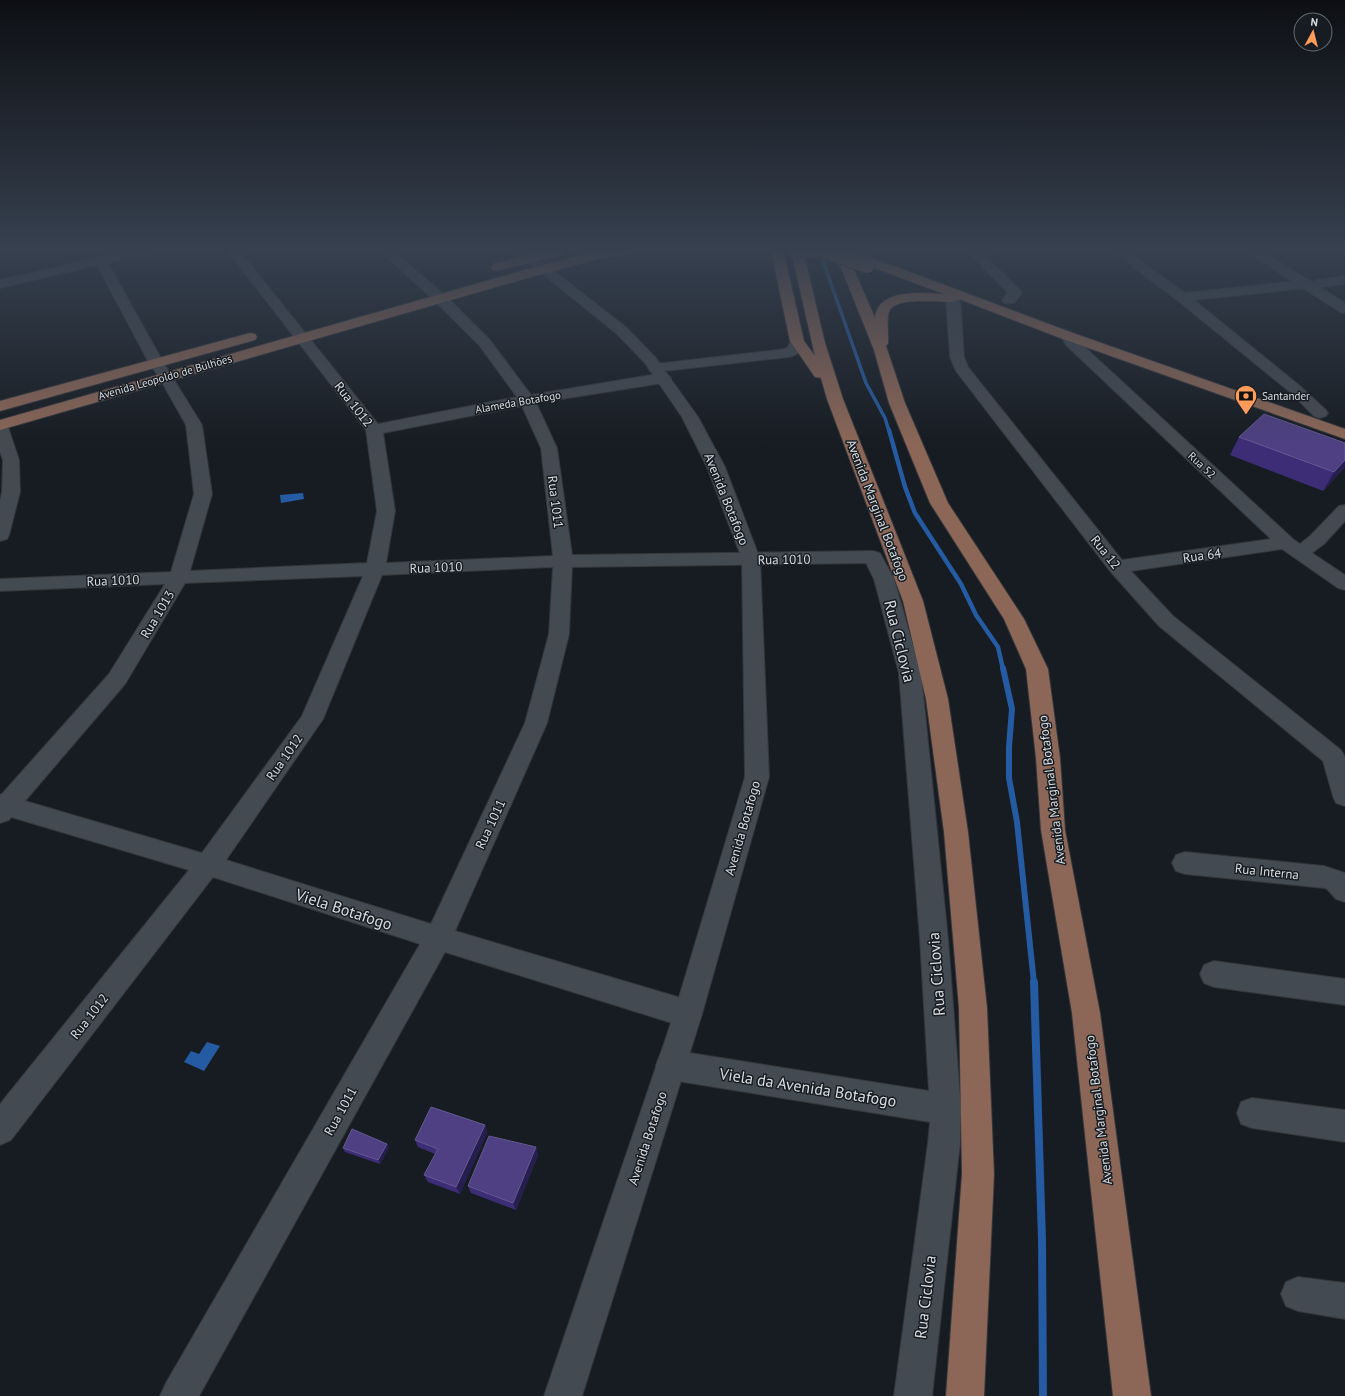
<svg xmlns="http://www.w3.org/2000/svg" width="1345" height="1396" font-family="'PT Sans',sans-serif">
  <rect width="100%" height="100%" fill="#171c22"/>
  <g fill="#245ba2">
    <path d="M303,493l1,6 -23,4 -1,-8z"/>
    <path d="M207,1042l13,4 -16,25 -20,-9 7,-11 8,3z"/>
  </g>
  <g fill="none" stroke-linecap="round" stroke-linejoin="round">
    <path stroke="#245ba2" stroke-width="3.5" d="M818,252l5,9 43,122 19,35 4,13"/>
    <path stroke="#245ba2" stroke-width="4.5" d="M889,430l16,57 10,26 46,71 15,31 22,32 5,22"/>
    <path stroke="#245ba2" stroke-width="6" d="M1003,668l9,41 -3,38v31l8,44 17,161"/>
    <path stroke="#245ba2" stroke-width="8" d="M1034,982l8,258 1,156"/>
    <g stroke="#33363b" stroke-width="2">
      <g id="minor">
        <path d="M131,250h22l-2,3 -43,10 55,99 39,63 10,69 -22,77 177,-8 10,-52 -11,-81 -139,-180h12l139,174 139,-27 -38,-52 -43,-43 -57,-52h13l54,46 43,43 42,56 132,-22 5,2 3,3 -3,3 -5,2 -127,20 21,45 15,107 301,-4 7,2 14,26 27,94 27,266 13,170 -1,34 -28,253h-38l34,-253 2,-21 -259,-42 -11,-5 -4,-10 4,-10 11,-5 258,41 -9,-152 -21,-266 -25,-94 -8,-16 -294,4 -3,67 -22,89 -92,208 233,69 10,4 4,10 -4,10 -10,4 -243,-76 -246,444h-39l6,-13 254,-439 -207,-67 -202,263 -11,5v-41l189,-234 -178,-53 -2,3 -9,3v-29l1,1 108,-121 56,-90 -165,7v-12l171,-7 23,-78 -8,-69 -27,-48 -10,-14 -52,-98 -97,23v-8zM522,406l19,42 12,108 -167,7 9,-52 -12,-78zM553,567l-4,67 -24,89 -94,201 -205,-64 97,-141 59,-144zM363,576l-61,140 -100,137 -177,-52 100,-117 60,-101z"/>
        <path d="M966,250h13l41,40 2,3 -8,10h-10l-2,-3 6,-7z"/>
        <path d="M1111,250h14l60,43 122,-13 5,1 2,3 -2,3 -5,1 -113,12 106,86 26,24 2,3 -2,3 -6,2 -6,-2 -24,-24 -113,-92z"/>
        <path d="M1345,276v8l-24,3 -5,-1 -2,-3 2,-3z"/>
        <path d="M953,294l5,1 2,3 4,59 4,10 154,193 149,-21 -205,-194 -5,-9 2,-3 5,-1 5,1 4,7 216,199 7,5 10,-8 29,-30 6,-1v16l-21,23 -12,9 33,22v15l-7,-2 -56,-39 -151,22 42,45 168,134 4,7v49l-9,-3 -3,-7 -10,-35 -164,-135 -49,-55 -154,-200 -6,-14 -4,-59 2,-3z"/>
        <path d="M797,337l5,1 2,3c-2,9 -5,14 -15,16l-134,15 -5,-1 -2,-3 2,-3 5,-1 130,-15 3,-2 4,-9z"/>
        <path d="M0,422l6,2 2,3 11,33 1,32 -11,43 -2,4 -7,2v-41l2,-8 1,-32 -3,-8z"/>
        <path d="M1185,852l139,14 21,7v29l-9,-3 -9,-10 -3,-1 -139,-14 -9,-3 -4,-8 4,-8z"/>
        <path d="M1214,961l131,18v26l-131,-18 -10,-4 -4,-9 4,-9z"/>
        <path d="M1252,1098l93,12v32l-93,-14 -11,-4 -4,-11 4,-11z"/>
        <path d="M1298,1277l47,6v36l-47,-8 -12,-5 -5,-12 5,-12z"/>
      </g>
    </g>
    <g stroke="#33363b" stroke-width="2">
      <path id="tertiary" d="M513,250h14l100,78 28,29 43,60 27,50 35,92 9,218 -67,237 -120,382h-38l130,-382 71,-237 -3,-218 -35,-92 -25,-50 -37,-54 -28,-29z"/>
    </g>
    <g stroke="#33363b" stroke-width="2">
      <path id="secondary" d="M1246,250h14l85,53v10l-5,-1 -92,-59z"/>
    </g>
    <g stroke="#33363b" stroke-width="2">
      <g id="primary">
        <path d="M550,250l16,1 -2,3 -67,17 -4,-1 -2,-3 2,-3z"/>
        <path d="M601,250h37l-2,3 -4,1 -30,4 -71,19 -531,153v-10l521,-149z"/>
        <path d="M771,250h12l21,91 11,15 -24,-106h12l22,93 18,56 80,202 25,98 20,133 19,176 7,166 -10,222h-38l16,-222 -3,-166 -15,-176 -18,-133 -23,-98 -76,-202 -6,-21 -6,-1 -25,-36z"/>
        <path d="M830,250h21l222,83 272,96v10l-282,-100 -104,-40 -6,3c-13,0 -60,-6 -64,10 -3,10 0,21 -1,31l-2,3 19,57 43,100 76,116 24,50 12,89 5,72 35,183 51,383h-38l-41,-383 -31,-183 -5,-72 -10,-89 -22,-50 -74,-116 -41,-100 -15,-53 -32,-80zM846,257l98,37c-22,-1 -66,-6 -69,24l-21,-48z"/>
        <path d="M250,333l5,1 2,3 -2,3 -255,71v-10z"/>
      </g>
    </g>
    <use href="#minor" fill="#444a51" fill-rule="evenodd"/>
    <use href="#tertiary" fill="#444a51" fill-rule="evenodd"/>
    <use href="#secondary" fill="#444a51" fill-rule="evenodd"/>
    <use href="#primary" fill="#8c6757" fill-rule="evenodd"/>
    <g stroke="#33363b" stroke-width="16" stroke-linecap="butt">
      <g id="primary-bridge">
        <path d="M821,250l46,16"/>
        <path d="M794,251l28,-1"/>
      </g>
    </g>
    <use href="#primary-bridge" stroke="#8c6757" stroke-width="14"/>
  </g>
  <g fill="#3d2d76">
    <path d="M1239,437l106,30 -22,24 -93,-36z"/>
    <path d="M485,1125l2,8 -27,61 -32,-12 -4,-7 11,-21 -17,-7 -3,-7z"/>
    <path d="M387,1144l2,3 -9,17 -35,-12 -2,-4z"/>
    <path d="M536,1147l2,8 -22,55 -45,-17 -3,-7z"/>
  </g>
  <g fill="#271e50">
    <path d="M1345,460v7l-22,24 11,-19z"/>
    <path d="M485,1125l2,8 -27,61 -4,-7z"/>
    <path d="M387,1144l2,3 -9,17 -2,-4z"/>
    <path d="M536,1147l2,8 -22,55 -3,-7z"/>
  </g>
  <g fill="#4e4082" stroke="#645991">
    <path d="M1264,414l81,29v17l-11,12 -95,-35z"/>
    <path d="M431,1107l54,18 -29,62 -32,-12 14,-26 -23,-9z"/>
    <path d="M352,1129l35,15 -9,16 -35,-12z"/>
    <path d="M489,1136l47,11 -23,56 -45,-17z"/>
  </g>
  <linearGradient id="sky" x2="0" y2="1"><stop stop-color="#0d0f13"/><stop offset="0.56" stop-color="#36404f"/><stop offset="1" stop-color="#36404f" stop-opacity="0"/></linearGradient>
  <rect width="1345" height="445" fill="url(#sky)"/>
  <defs>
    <g id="bank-pin" transform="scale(1.15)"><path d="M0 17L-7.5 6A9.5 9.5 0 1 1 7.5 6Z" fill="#ff9b5b" stroke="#171c22"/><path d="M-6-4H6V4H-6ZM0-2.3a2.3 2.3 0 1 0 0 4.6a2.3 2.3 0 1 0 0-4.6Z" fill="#111"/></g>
  </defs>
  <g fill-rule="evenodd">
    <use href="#bank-pin" x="1246" y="396"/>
  </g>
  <g text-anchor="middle" stroke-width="3" stroke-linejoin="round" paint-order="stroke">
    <g font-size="11" fill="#dadee2" stroke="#171c22">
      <text transform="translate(165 377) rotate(-16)" y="4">Avenida Leopoldo de Bulhões</text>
      <text transform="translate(518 402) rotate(-10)" y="4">Alameda Botafogo</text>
      <text transform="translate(1202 465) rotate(43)" y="4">Rua 52</text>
    </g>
    <g font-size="11" fill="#dadee2" stroke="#171c22" text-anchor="start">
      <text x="1262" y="400">Santander</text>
    </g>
    <g font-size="13" fill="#dadee2" stroke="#171c22">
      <text transform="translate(354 404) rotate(52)" y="5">Rua 1012</text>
      <text transform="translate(727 499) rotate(68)" y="5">Avenida Botafogo</text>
      <text transform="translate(556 502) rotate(83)" y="5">Rua 1011</text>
      <text transform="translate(878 510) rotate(69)" y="5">Avenida Marginal Botafogo</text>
      <text transform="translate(1106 552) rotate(51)" y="5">Rua 12</text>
      <text transform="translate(1202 555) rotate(-8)" y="5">Rua 64</text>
      <text transform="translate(784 559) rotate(-1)" y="5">Rua 1010</text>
      <text transform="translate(436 567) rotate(-2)" y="5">Rua 1010</text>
      <text transform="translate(113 580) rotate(-2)" y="5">Rua 1010</text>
      <text transform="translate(157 614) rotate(-59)" y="5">Rua 1013</text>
      <text transform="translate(284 757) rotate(-55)" y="5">Rua 1012</text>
      <text transform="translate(1051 790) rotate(-97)" y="5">Avenida Marginal Botafogo</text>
      <text transform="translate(490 824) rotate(-65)" y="5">Rua 1011</text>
      <text transform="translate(742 828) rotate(-74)" y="5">Avenida Botafogo</text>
      <text transform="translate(1267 871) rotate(6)" y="5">Rua Interna</text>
      <text transform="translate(89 1016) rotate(-52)" y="5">Rua 1012</text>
      <text transform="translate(1098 1110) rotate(-97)" y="5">Avenida Marginal Botafogo</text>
      <text transform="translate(340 1111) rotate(-61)" y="5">Rua 1011</text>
      <text transform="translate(647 1138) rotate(-72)" y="5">Avenida Botafogo</text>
    </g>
    <g font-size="16" fill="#dadee2" stroke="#171c22">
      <text transform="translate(900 641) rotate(76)" y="6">Rua Ciclovia</text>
      <text transform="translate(344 909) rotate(18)" y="6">Viela Botafogo</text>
      <text transform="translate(936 974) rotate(-94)" y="6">Rua Ciclovia</text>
      <text transform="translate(808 1087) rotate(9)" y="6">Viela da Avenida Botafogo</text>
      <text transform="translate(925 1297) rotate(-83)" y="6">Rua Ciclovia</text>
    </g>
  </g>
  <g transform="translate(1313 32) rotate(7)"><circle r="19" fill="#171c22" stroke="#656a6f"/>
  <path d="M0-3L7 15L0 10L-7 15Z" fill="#ff9b5b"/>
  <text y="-6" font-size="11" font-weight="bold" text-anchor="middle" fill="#dadee2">N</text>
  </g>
</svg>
